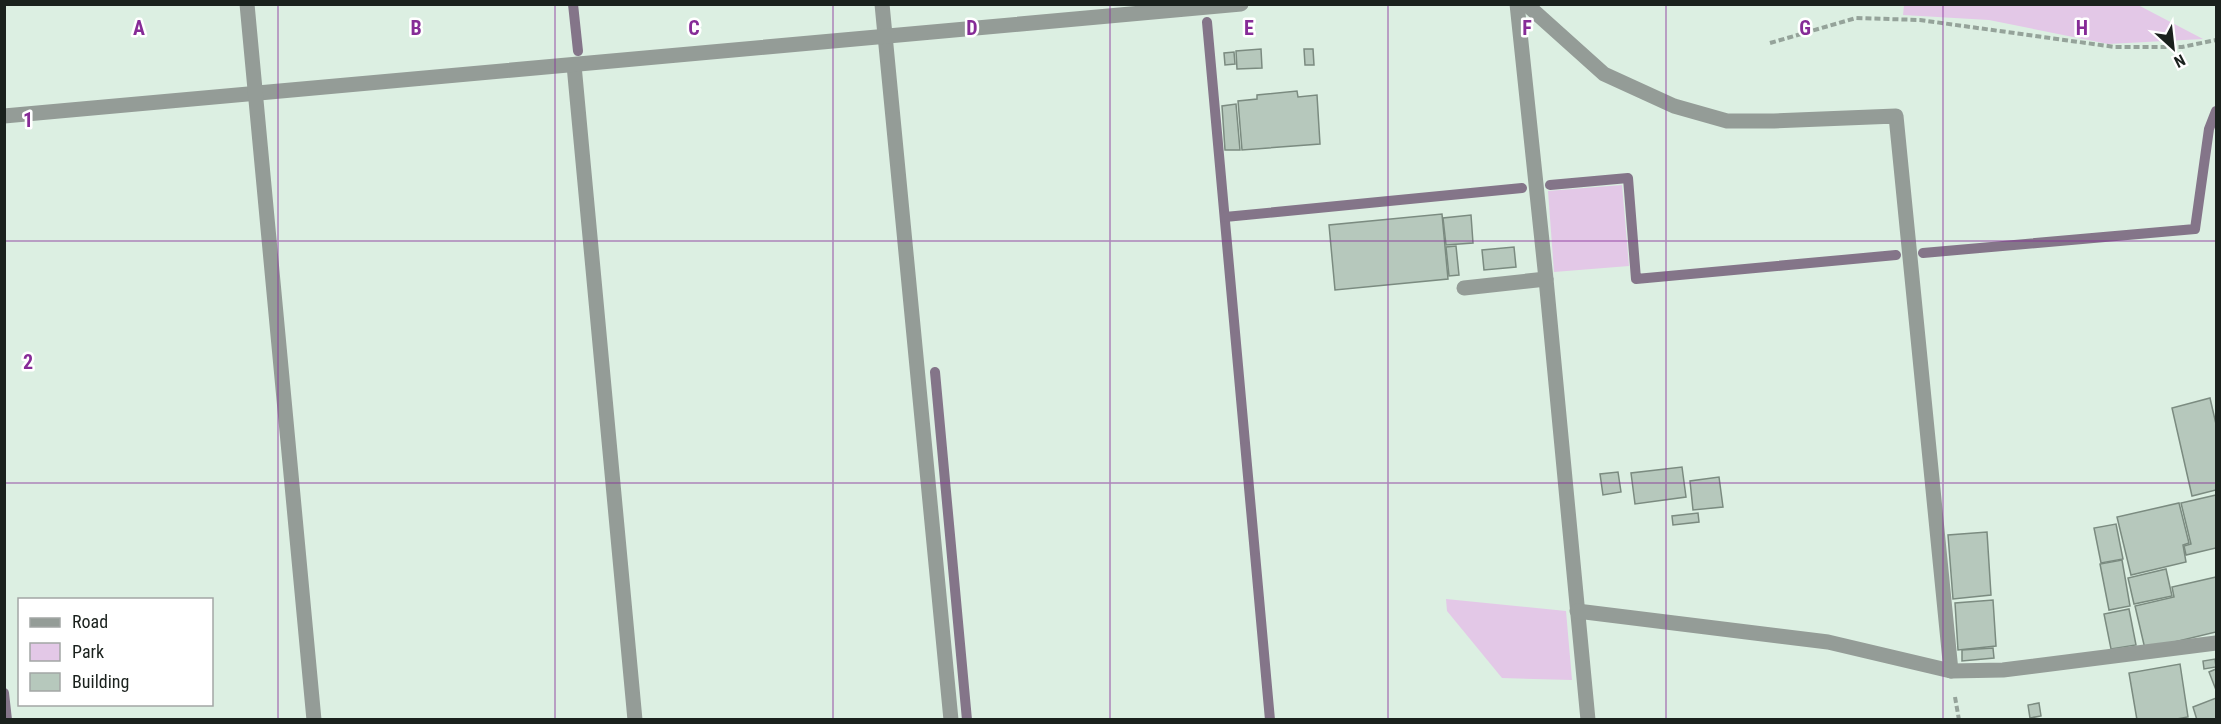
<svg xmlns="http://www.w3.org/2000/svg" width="2221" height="724" font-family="'Roboto Condensed',sans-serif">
  <rect width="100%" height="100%" fill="#dcefe2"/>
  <g fill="#e3c8e7">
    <path d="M1904,5h234l65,34 -95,5 -119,-24 -86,-5z"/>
    <path d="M1622,185l7,81 -75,6 -6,-81z"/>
    <path d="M1446,599l120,12 6,69 -70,-2 -55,-67z"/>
  </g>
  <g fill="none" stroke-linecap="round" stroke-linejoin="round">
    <g stroke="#847589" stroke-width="10">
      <path d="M573,4l5,47"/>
      <path d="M1207,22l63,698"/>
      <path d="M1550,185l78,-7 8,101 260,-24"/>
      <path d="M1225,217l297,-29"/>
      <path d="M1923,253l272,-24 14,-100 7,-18"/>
      <path d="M935,372l32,348"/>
      <path d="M4,693l3,27"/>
    </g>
  </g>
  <g fill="#b6c8bc" stroke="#7b8b80" stroke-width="1.5">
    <path d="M1261,49l1,19 -25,1 -1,-18z"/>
    <path d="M1304,49h9l1,16h-9z"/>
    <path d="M1234,52l1,12 -10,1 -1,-12z"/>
    <path d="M1297,91l1,6 19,-2 3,49 -78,6 -4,-49 19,-2v-4z"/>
    <path d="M1236,104l4,46h-15l-3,-44z"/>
    <path d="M1442,214l6,65 -113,11 -6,-65z"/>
    <path d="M1471,215l2,28 -27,2 -3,-27z"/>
    <path d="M1456,246l3,29 -10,1 -3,-29z"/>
    <path d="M1514,247l2,20 -32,3 -2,-20z"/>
    <path d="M2210,398l6,26v66l-24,6 -20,-88z"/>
    <path d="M1682,467l4,30 -51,7 -4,-31z"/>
    <path d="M1618,472l3,20 -18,3 -3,-21z"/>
    <path d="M1719,477l4,30 -30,3 -3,-29z"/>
    <path d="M2216,495v53l-30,7 -2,-9 7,-2 -10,-41z"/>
    <path d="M2179,503l10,40 -6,2 3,17 -55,13 -14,-58z"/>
    <path d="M1698,513l1,9 -26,3 -1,-9z"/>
    <path d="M2116,524l7,35 -22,4 -7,-35z"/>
    <path d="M1987,532l4,63 -38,4 -5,-64z"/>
    <path d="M2122,560l8,46 -21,4 -9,-46z"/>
    <path d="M2166,569l6,27 -38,8 -6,-26z"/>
    <path d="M2216,577v55l-71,17 -10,-43 39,-9 -2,-10z"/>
    <path d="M1993,600l3,46 -38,4 -3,-47z"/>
    <path d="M2129,609l7,36 -25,4 -7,-35z"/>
    <path d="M1993,648l1,10 -32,3v-11z"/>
    <path d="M2215,659l1,8 -12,2 -1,-8z"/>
    <path d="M2180,664l8,53 -17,3h-34l-8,-47z"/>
    <path d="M2216,669v21l-7,-18z"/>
    <path d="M2216,698v22h-19l-4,-13z"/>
    <path d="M2039,703l2,13 -11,2 -2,-13z"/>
  </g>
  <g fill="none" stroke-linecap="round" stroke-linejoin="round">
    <g stroke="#95a39a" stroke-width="4" stroke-dasharray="6 3" stroke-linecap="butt">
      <path d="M1770,43l86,-25 64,2 195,27h67l34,-7"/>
      <path d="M1955,697l4,23"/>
    </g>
    <path stroke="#949c97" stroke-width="15" d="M1464,288l82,-9"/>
    <g stroke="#949c97" stroke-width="15">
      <path d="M882,4l69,716"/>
      <path d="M1517,4l29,275 42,441"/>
      <path d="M1526,4l78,70 70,32 53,15h47l122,-5 55,555"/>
      <path d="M574,65l61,655"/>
      <path d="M4,116l1237,-112"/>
      <path d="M1577,611l251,31 123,29 52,-1 213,-27"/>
    </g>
    <path stroke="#949c97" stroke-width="15" d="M247,4l67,716"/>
  </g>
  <path fill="none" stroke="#862b97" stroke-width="1.5" stroke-opacity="0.55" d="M278,4v716M555,4v716M833,4v716M1110,4v716M1388,4v716M1666,4v716M1943,4v716M4,241h2212M4,483h2212"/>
  <g font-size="20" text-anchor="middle" font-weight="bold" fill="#862b97" stroke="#fff" stroke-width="5" stroke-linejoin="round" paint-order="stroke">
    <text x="139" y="35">A</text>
    <text x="416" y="35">B</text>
    <text x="694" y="35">C</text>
    <text x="972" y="35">D</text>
    <text x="1249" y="35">E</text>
    <text x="1527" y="35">F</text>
    <text x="1805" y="35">G</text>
    <text x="2082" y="35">H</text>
    <text x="28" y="127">1</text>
    <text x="28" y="369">2</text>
  </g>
  <rect width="2221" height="724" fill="none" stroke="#1a211d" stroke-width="12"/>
  <rect x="18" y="598" width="195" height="108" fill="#ffffff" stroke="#a3a6a5" stroke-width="1.5"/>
  <rect x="30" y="618" width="30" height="9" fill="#949c97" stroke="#a3a6a5" stroke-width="1.5"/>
  <text x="72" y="628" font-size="18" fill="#1a211d">Road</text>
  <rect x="30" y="643" width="30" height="18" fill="#e3c8e7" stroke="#a3a6a5" stroke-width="1.5"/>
  <text x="72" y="658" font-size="18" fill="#1a211d">Park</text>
  <rect x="30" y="673" width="30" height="18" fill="#b6c8bc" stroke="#a3a6a5" stroke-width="1.5"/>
  <text x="72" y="688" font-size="18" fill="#1a211d">Building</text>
  <g transform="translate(2173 48) rotate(153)" stroke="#ffffff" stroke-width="4.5" paint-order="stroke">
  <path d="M0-4.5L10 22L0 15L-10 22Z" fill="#1a211d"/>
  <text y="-9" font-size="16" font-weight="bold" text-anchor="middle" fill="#1a211d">N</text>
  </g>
</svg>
